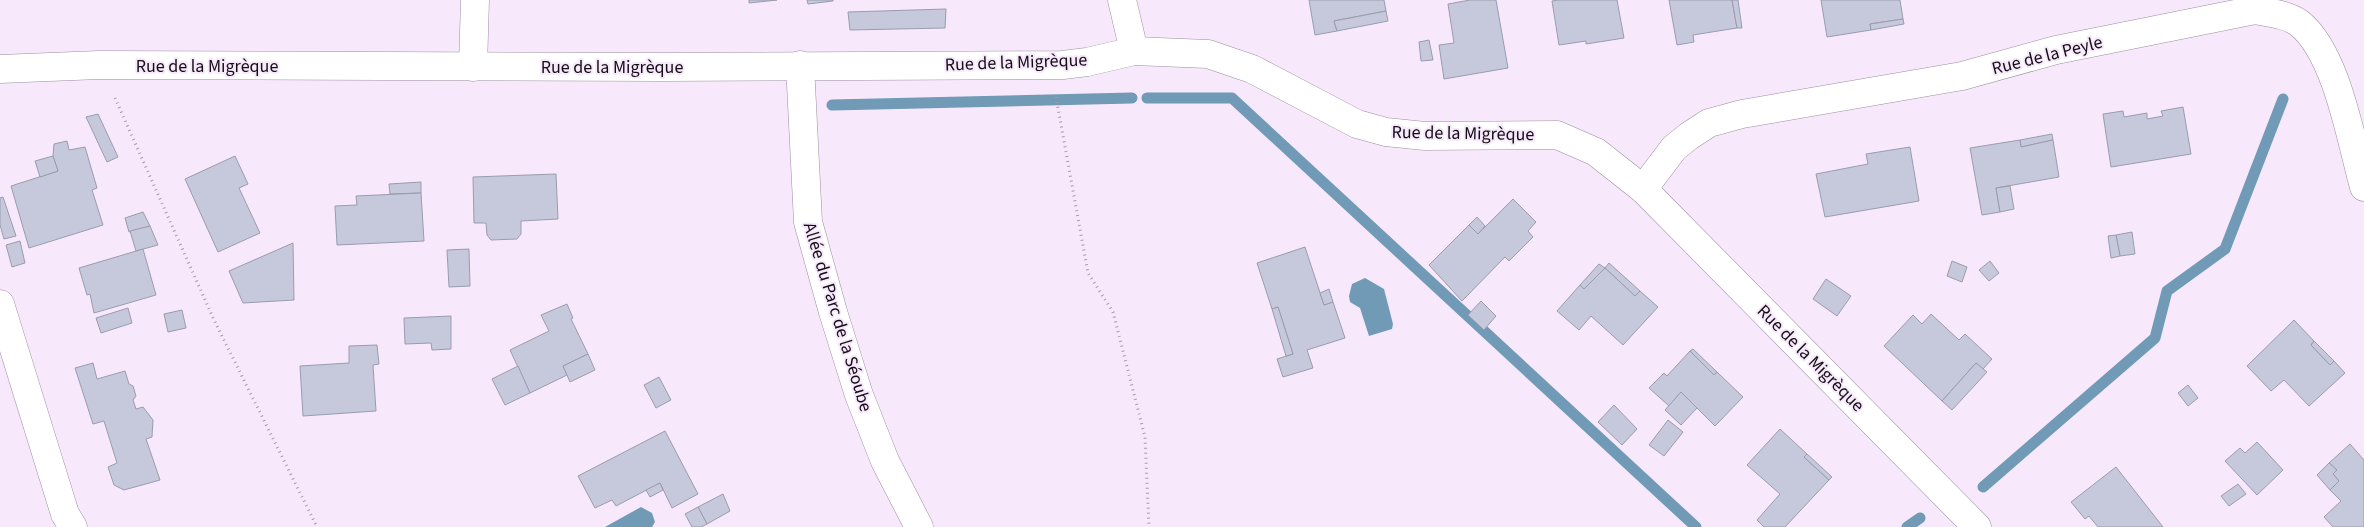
<svg xmlns="http://www.w3.org/2000/svg" width="2364" height="527" font-family="'Source Sans 3',sans-serif">
  <rect width="100%" height="100%" fill="#f7e9fb"/>
  <g fill="#709ab5">
    <path d="M1365,278l19,11 9,35 -1,5 -23,7 -9,-28 -10,-6 -1,-6 3,-12z"/>
    <path d="M641,507l11,6 3,9 -3,5h-47z"/>
  </g>
  <g fill="none" stroke-linecap="round" stroke-linejoin="round">
    <g stroke="#709ab5" stroke-width="11">
      <path d="M1147,98h85l464,429"/>
      <path d="M832,105l300,-7"/>
      <path d="M1983,487l172,-149 12,-47 58,-42 58,-150"/>
      <path d="M1907,527l13,-9"/>
    </g>
  </g>
  <g fill="#c6c8dc" stroke="#9a9cae">
    <path d="M749,0h28l-28,3z"/>
    <path d="M807,0h26v1l-25,3z"/>
    <path d="M1309,0h75l2,11 -52,10 3,10 -22,4z"/>
    <path d="M1470,0h26l12,68 -64,11 -5,-34 15,-2 -6,-39z"/>
    <path d="M1558,0h59l7,38 -38,6v-3l-27,4 -7,-44z"/>
    <path d="M1669,0h63l5,28 -44,7 1,7 -17,3z"/>
    <path d="M1732,0h6l4,28h-5z"/>
    <path d="M1821,0h79l3,19 -33,5 1,6 -44,7z"/>
    <path d="M946,9l-1,19 -95,2 -2,-18z"/>
    <path d="M1386,11l2,10 -51,10 -3,-10z"/>
    <path d="M1903,19l1,5 -33,6 -1,-6z"/>
    <path d="M1429,40l4,20 -12,1 -2,-19z"/>
    <path d="M2183,107l8,47 -80,13 -8,-53 20,-3 1,6 23,-4v6l16,-3 -2,-5z"/>
    <path d="M98,114l20,43 -11,5 -21,-45z"/>
    <path d="M2052,134l1,6 -32,7 -1,-7z"/>
    <path d="M2020,140l1,7 32,-7 6,37 -63,11 4,24 -18,3 -12,-67z"/>
    <path d="M67,141l2,9 16,-3 12,41 -5,2 11,35 -74,23 -18,-62 47,-15 -5,-15 1,-12z"/>
    <path d="M1910,147l9,54 -94,16 -9,-43 52,-10 -2,-10z"/>
    <path d="M53,156l5,15 -18,6 -5,-16z"/>
    <path d="M235,156l13,28 -9,4 21,45 -42,19 -33,-73z"/>
    <path d="M556,174l2,45 -37,2v13l-4,5 -26,1 -4,-5 -1,-12h-12l-1,-46z"/>
    <path d="M421,182v11l-31,1 -1,-10z"/>
    <path d="M2010,186l4,23 -14,3 -4,-24z"/>
    <path d="M421,193l3,48 -87,4 -2,-39 22,-1 -1,-9z"/>
    <path d="M3,197l13,39 -12,3 -4,-14v-27z"/>
    <path d="M1513,199l23,23 -8,9 5,6 -24,24 -4,-4 -43,44 -33,-36 40,-40 9,9z"/>
    <path d="M143,212l7,14 -21,6 -4,-14z"/>
    <path d="M1477,217l8,9 -7,8 -9,-9z"/>
    <path d="M150,226l8,19 -22,6 -6,-20z"/>
    <path d="M2132,232l3,22 -15,2 -4,-21z"/>
    <path d="M2116,235l4,21 -9,2 -3,-22z"/>
    <path d="M20,241l5,22 -13,4 -6,-22z"/>
    <path d="M293,243l1,57 -51,3 -14,-32z"/>
    <path d="M1305,247l19,58 9,-3 12,36 -38,12 6,18 -30,9 -6,-18 16,-5 -15,-47 -6,2 -15,-46z"/>
    <path d="M143,249l13,46 -62,18 -4,-19 -3,1 -8,-27z"/>
    <path d="M469,249l1,37 -21,1 -2,-37z"/>
    <path d="M1952,261l15,6 -5,15 -15,-6z"/>
    <path d="M1990,261l9,12 -10,8 -10,-11z"/>
    <path d="M1609,263l31,28 -5,5 -30,-28z"/>
    <path d="M1599,264l6,4 -21,21 -4,-4z"/>
    <path d="M1605,268l30,28 5,-5 18,16 -35,38 -32,-29 -12,14 -22,-19 23,-26 4,4z"/>
    <path d="M1826,279l25,17 -14,20 -24,-17z"/>
    <path d="M1329,289l4,13 -9,3 -4,-12z"/>
    <path d="M1481,301l15,15 -12,14 -16,-15z"/>
    <path d="M567,304l6,14 -2,1 17,35 -25,12 4,9 -37,18 -20,-43 39,-19 -8,-16z"/>
    <path d="M1278,307l15,47 -7,2 -14,-47z"/>
    <path d="M128,308l4,15 -31,10 -5,-15z"/>
    <path d="M182,310l4,18 -18,4 -4,-18z"/>
    <path d="M1931,314l28,26 6,-6 27,25 -9,10 -7,-6 -34,38 -58,-55 29,-31 9,9z"/>
    <path d="M451,316v33l-19,1 -1,-7 -26,1 -1,-26z"/>
    <path d="M2294,320l20,21 -3,4 19,20 4,-4 11,12 -36,33 -25,-26 -13,11 -24,-25z"/>
    <path d="M2314,341l20,20 -4,4 -19,-20z"/>
    <path d="M377,345l2,19 -6,1 3,46 -73,5 -3,-50 49,-3v-17z"/>
    <path d="M1693,349l24,23 -3,3 -24,-24z"/>
    <path d="M1690,351l24,24 3,-3 26,25 -28,29 -34,-34 -12,14 -20,-18 15,-15 3,3z"/>
    <path d="M588,354l7,16 -25,12 -7,-16z"/>
    <path d="M93,363l4,16 28,-8 4,13 4,2 3,10 -3,4 3,9 7,-2 10,13 -1,17 -6,2 14,41 -36,10 -10,-5 -6,-18 9,-4 -13,-42 -11,3 -18,-56z"/>
    <path d="M1976,363l11,9 -35,38 -10,-9z"/>
    <path d="M518,366l12,27 -25,12 -13,-26z"/>
    <path d="M659,377l12,23 -15,8 -12,-23z"/>
    <path d="M2188,385l10,13 -10,8 -10,-13z"/>
    <path d="M1681,392l16,16 -16,17 -16,-15z"/>
    <path d="M1614,405l23,24 -15,16 -24,-23z"/>
    <path d="M1668,420l15,12 -19,24 -15,-11z"/>
    <path d="M1780,429l27,25 -3,3 25,23 -44,47h-21l-7,-7 23,-26 -33,-29z"/>
    <path d="M665,431l33,63 -26,14 -12,-25 -44,23 -4,-6 -17,8 -17,-32z"/>
    <path d="M2257,442l26,28 -26,25 -32,-34 15,-13 5,5z"/>
    <path d="M2350,444l14,16v67h-31l-9,-10 17,-16 -11,-11 9,-9 -6,-7 4,-4 -8,-7z"/>
    <path d="M1807,454l25,23 -3,3 -25,-23z"/>
    <path d="M2329,463l8,7 -4,4 6,7 -9,9 -13,-15z"/>
    <path d="M2116,467l47,60h-65l-9,-11 -4,3 -14,-17z"/>
    <path d="M660,483l3,7 -13,7 -4,-7z"/>
    <path d="M2238,484l8,10 -17,12 -8,-10z"/>
    <path d="M723,494l7,17 -23,13 -9,-17z"/>
    <path d="M698,507l9,17 -6,3h-9l-7,-13z"/>
  </g>
  <g fill="none" stroke-linecap="round" stroke-linejoin="round">
    <g stroke="#9b8fa0" stroke-width="29">
      <g id="street">
        <path d="M1122,0l12,51"/>
        <path d="M800,65l8,157 25,90 26,83 26,66 34,66"/>
        <path d="M473,67l2,-67"/>
        <path d="M0,69l99,-4 565,2 399,-2 24,-3 47,-11 74,3 44,15 105,55 29,8 39,4 132,-1 39,17 47,37 334,338"/>
        <path d="M1643,189l31,-41 15,-12 20,-13 33,-9 220,-38 94,-26 199,-40c15,3 31,4 44,13 38,30 52,118 65,164"/>
        <path d="M0,304l65,210 8,13"/>
      </g>
    </g>
    <g stroke="#a69ba8" stroke-width="3" stroke-dasharray="1 4" stroke-linecap="butt">
      <path d="M1056,97l32,176 25,39 32,125 4,90"/>
      <path d="M115,98l99,222 103,207"/>
    </g>
    <use href="#street" stroke="#fff" stroke-width="28"/>
  </g>
  <g text-anchor="middle" stroke-width="4" stroke-linejoin="round" paint-order="stroke">
    <g font-size="18" fill="#130e14" stroke="#f7e9fb">
      <text transform="translate(2047 55) rotate(-14)" y="6">Rue de la Peyle</text>
      <text transform="translate(1016 62) rotate(-2)" y="6">Rue de la Migrèque</text>
      <text x="207" y="72">Rue de la Migrèque</text>
      <text x="612" y="73">Rue de la Migrèque</text>
      <text transform="translate(1463 133) rotate(1)" y="6">Rue de la Migrèque</text>
      <text transform="translate(838 317) rotate(73)" y="6">Allée du Parc de la Séoube</text>
      <text transform="translate(1811 358) rotate(45)" y="6">Rue de la Migrèque</text>
    </g>
  </g>
</svg>
